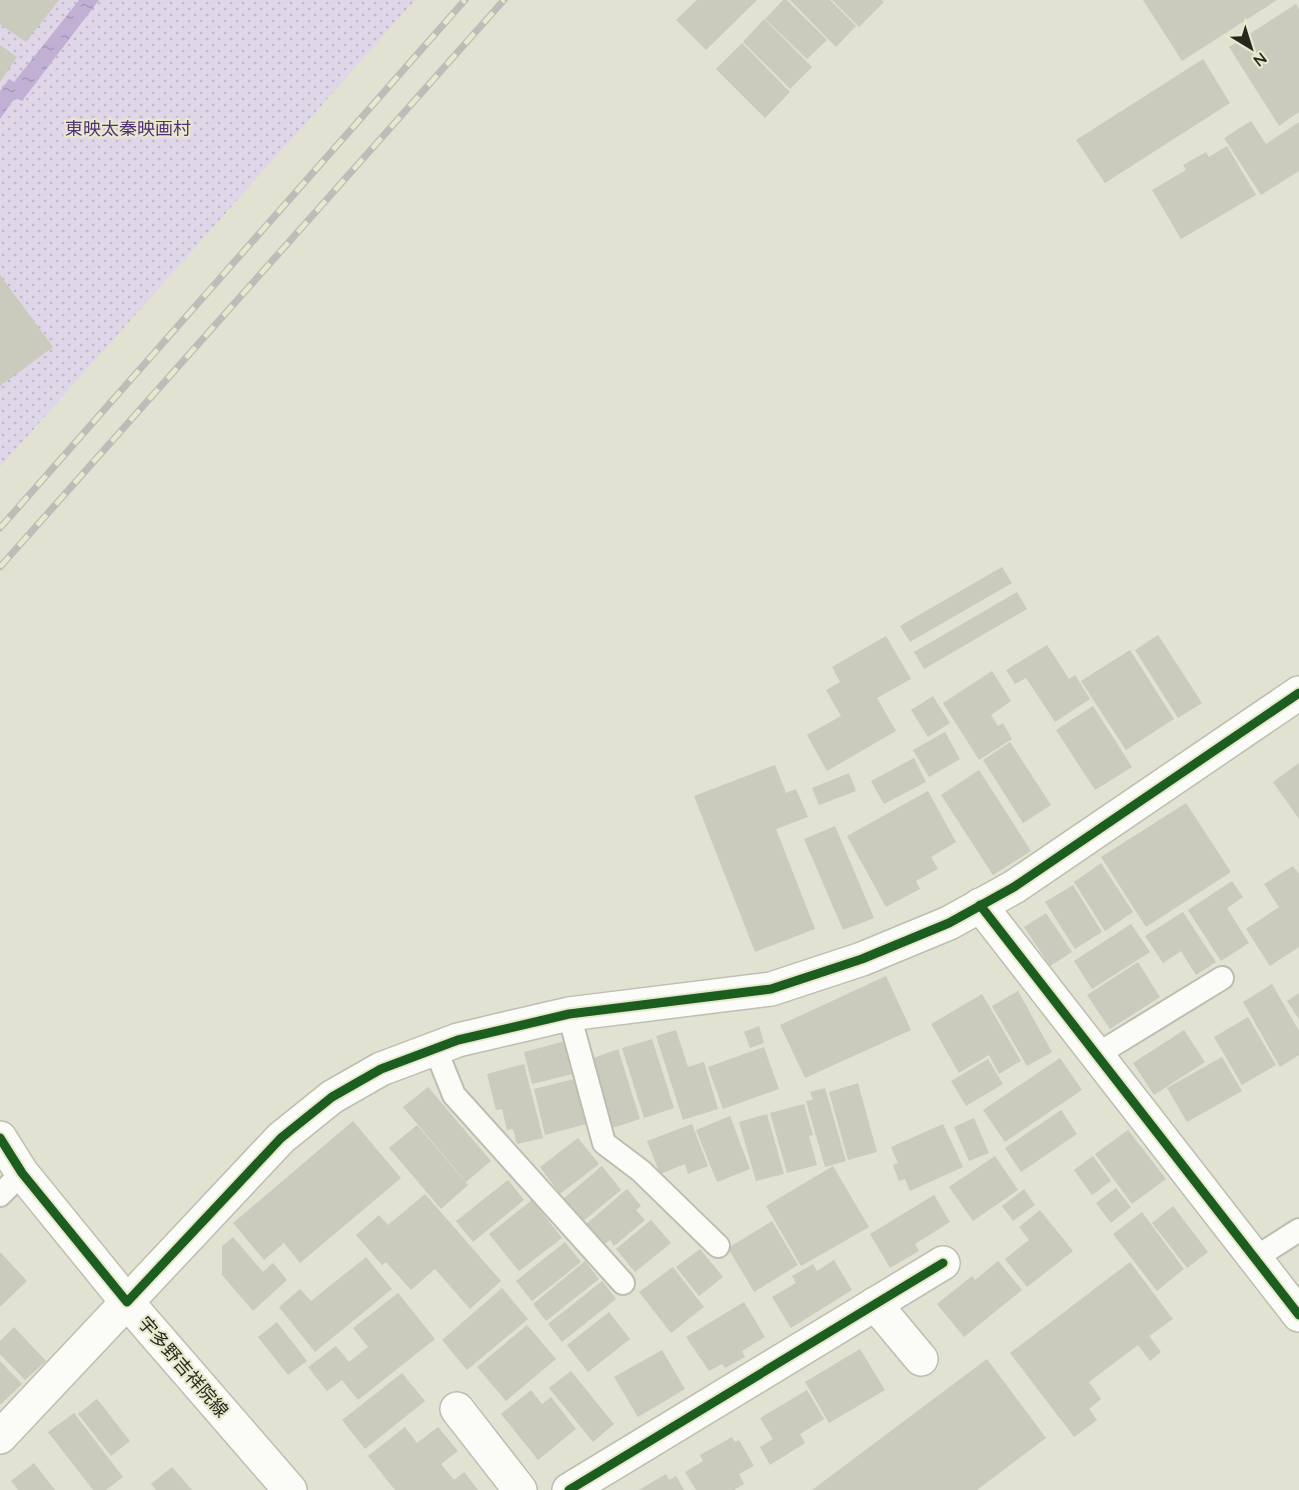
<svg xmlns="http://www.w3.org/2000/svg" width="1299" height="1490" font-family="Quicksand,'Noto Sans JP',sans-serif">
  <defs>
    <pattern id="grass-dots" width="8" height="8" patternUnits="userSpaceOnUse" patternTransform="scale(1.5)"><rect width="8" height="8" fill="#dfd6e7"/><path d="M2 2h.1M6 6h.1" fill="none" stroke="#bfb8c6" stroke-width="1.8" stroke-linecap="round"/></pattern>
    <pattern id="water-ripples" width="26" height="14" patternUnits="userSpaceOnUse" patternTransform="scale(1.5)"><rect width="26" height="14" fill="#c1b0d4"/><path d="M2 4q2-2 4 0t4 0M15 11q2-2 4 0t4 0" fill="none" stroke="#a697b6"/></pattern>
  </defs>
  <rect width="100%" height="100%" fill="#e2e2d3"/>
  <path fill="url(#grass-dots)" d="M0,0h415l-415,467z"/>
  <path fill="url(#water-ripples)" d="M79,0h20l-77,101 -7,-3 -15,21v-28l9,-12 5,3z"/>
  <g fill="#cacabd">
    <path d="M0,0h59l-33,42 -26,-18z"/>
    <path d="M697,0h60l-51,50 -30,-30z"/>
    <path d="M783,0h4l40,40 -20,19 -42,-40z"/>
    <path d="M790,0h40l26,26 -20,21z"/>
    <path d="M832,0h49l3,2 -25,25z"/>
    <path d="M1143,0h134l-95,61z"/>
    <path d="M1296,4l3,5v103l-20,14 -50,-79z"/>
    <path d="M764,19l48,48 -22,22 -47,-47z"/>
    <path d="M742,43l48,49 -25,26 -49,-49z"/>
    <path d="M0,45l17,12 -17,25z"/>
    <path d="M1203,59l27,44 -125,80 -29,-43z"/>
    <path d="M1251,121l15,23 33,-22v49l-38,24 -37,-57z"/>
    <path d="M1227,146l29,49 -75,44 -29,-49 34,-20 -3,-5 23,-13 3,5z"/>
    <path d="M0,275l53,72 -53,39z"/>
    <path d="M1002,567l10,16 -102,59 -10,-16z"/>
    <path d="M1017,592l10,17 -103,60 -10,-17z"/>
    <path d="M1158,635l44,68 -24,15 -43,-68z"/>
    <path d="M886,636l25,43 -34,19 19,33 -69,40 -20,-36 34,-19 -15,-26 14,-8 -8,-15z"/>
    <path d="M1047,645l22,34 6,-4 15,24 -35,23 -29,-44 -11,6 -9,-14z"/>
    <path d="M1130,650l44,69 -48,31 -45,-69z"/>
    <path d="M992,671l19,30 -20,14 7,11 5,-3 9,16 -33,21 -36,-57z"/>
    <path d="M933,696l17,27 -22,14 -17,-27z"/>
    <path d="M1093,706l39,61 -37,23 -39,-60z"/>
    <path d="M945,732l15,27 -31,18 -16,-27z"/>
    <path d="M1010,742l41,63 -28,18 -40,-63z"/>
    <path d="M914,758l12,24 -42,22 -13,-23z"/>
    <path d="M1299,763v56l-26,-37z"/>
    <path d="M775,765l11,28 10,-4 12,28 -32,12 39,100 -60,23 -61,-156z"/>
    <path d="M979,770l52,81 -38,24 -52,-80z"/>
    <path d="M849,773l7,18 -37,14 -7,-17z"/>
    <path d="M928,791l28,51 -25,15 7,12 -22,12 4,8 -34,18 -39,-71z"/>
    <path d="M1186,803l45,69 -85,55 -45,-70z"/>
    <path d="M835,826l39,92 -31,12 -39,-91z"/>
    <path d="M1101,863l32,49 -28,19 -31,-49z"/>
    <path d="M1293,866l6,8v73l-29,19 -24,-37 33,-22 -15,-23z"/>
    <path d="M1232,881l11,16 -16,11 22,35 -28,18 -33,-51z"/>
    <path d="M1073,885l29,47 -27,17 -30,-47z"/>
    <path d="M1183,912l33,50 -20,13 -15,-24 -18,12 -18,-27z"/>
    <path d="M1046,913l26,39 -22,14 -26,-39z"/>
    <path d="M1131,924l19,28 -58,37 -18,-28z"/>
    <path d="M1138,962l22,35 -50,32 -23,-34z"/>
    <path d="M886,976l25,54 -106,48 -25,-53z"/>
    <path d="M1272,984l27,47v24l-19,12 -37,-65z"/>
    <path d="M1018,991l34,61 -25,14 -35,-60z"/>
    <path d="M1299,993v26l-12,-18z"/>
    <path d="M982,994l39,67 -22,13 -10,-19 -30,18 -28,-49z"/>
    <path d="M1248,1017l28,48 -34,20 -28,-48z"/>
    <path d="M759,1026l5,17 -14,5 -6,-16z"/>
    <path d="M676,1030l12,37 16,-5 14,47 -35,11 -27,-84z"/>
    <path d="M1184,1030l21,32 -51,33 -21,-32z"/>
    <path d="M652,1039l22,69 -30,10 -22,-70z"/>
    <path d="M565,1041l8,33 -41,10 -8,-32z"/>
    <path d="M764,1047l15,42 -56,20 -15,-42z"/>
    <path d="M618,1049l22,70 -31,10 -21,-69z"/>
    <path d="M1222,1057l20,34 -55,31 -20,-34z"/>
    <path d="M1060,1058l22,32 -77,52 -22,-32z"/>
    <path d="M988,1059l15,25 -37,22 -15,-25z"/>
    <path d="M524,1064l19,74 -26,6 -4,-15 -6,1 -5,-21 -6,1 -9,-36z"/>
    <path d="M574,1079l12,45 -41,11 -11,-46z"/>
    <path d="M858,1083l19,69 -29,8 -19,-68z"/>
    <path d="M428,1087l63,74 -25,21 -63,-75z"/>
    <path d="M825,1088l21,73 -21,6 -19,-66 7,-1 -3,-8z"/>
    <path d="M804,1104l9,31 -4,1 8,29 -30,8 -17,-60z"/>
    <path d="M1061,1110l16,24 -56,38 -16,-24z"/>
    <path d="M767,1114l17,60 -28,7 -17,-59z"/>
    <path d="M730,1116l20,53 -33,13 -21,-52z"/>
    <path d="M974,1118l15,35 -20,8 -15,-34z"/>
    <path d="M353,1121l48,57 -101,85 -16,-20 -20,17 -31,-37z"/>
    <path d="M692,1124l16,42 -20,8 -3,-10 -25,10 -13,-33z"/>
    <path d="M943,1124l20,43 -53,24 -5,-12 -6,2 -6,-16 5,-2 -7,-16z"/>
    <path d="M417,1125l51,60 -27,24 -52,-61z"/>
    <path d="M1128,1130l38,49 -34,25 -37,-50z"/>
    <path d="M578,1138l21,26 -39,30 -20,-27z"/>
    <path d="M995,1156l23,34 -45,31 -24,-34z"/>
    <path d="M1093,1156l18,25 -19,14 -18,-25z"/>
    <path d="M602,1166l19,24 -39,32 -19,-23z"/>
    <path d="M833,1166l36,61 -68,39 -35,-60z"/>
    <path d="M508,1180l16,20 -51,42 -17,-21z"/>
    <path d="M1116,1188l15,19 -20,16 -15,-20z"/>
    <path d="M627,1189l14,17 -5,4 9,10 -31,26 -4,-6 -8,6 -17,-21z"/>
    <path d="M1024,1189l11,16 -22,16 -11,-15z"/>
    <path d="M425,1194l76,87 -31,28 -35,-40 -24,21 -25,-28 -4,3 -26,-30 23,-20 9,10z"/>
    <path d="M934,1195l16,27 -35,22 4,7 -29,17 -20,-34z"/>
    <path d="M532,1200l30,38 -43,33 -30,-37z"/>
    <path d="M1173,1206l35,46 -21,16 -35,-45z"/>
    <path d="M1040,1210l33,41 -46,36 -22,-28 24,-19 -10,-13z"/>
    <path d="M1142,1212l42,57 -27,22 -44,-57z"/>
    <path d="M651,1220l20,23 -36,29 -19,-23z"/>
    <path d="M772,1221l26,44 -44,27 -26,-44z"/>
    <path d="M233,1237l30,35 10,-9 14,17 -34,31 -31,-36v-29z"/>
    <path d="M565,1242l16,20 -49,39 -16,-20z"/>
    <path d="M700,1249l23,28 -24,19 -23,-29z"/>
    <path d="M0,1252l27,29 -27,26z"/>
    <path d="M366,1257l26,32 -77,63 -36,-45 21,-18 11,12z"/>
    <path d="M834,1260l18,30 -61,38 -19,-31 24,-14 -4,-7 21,-12 4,7z"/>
    <path d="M585,1261l14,18 -53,42 -13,-17z"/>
    <path d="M998,1261l24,29 -58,47 -27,-33 35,-28 3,4z"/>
    <path d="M1130,1262l43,57 -24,17 12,16 -11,9 -12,-16 -49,37 12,17 -12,10 8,11 -23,17 -64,-84z"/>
    <path d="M673,1267l31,40 -33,26 -32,-41z"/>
    <path d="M602,1281l14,18 -54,43 -14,-18z"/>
    <path d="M502,1288l26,31 -61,51 -25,-30z"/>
    <path d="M398,1293l37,46 -77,61 -16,-20 -15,11 -19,-24 28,-21 13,16 19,-15 -15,-19z"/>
    <path d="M744,1302l21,35 -23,14 3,6 -20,11 -3,-4 -13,7 -23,-34z"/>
    <path d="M609,1312l21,27 -42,33 -21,-27z"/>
    <path d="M277,1322l30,39 -19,14 -30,-38z"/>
    <path d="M527,1325l29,34 -50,42 -29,-34z"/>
    <path d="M14,1327l32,34 -21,19 -25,-26v-13z"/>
    <path d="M860,1349l25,41 -56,33 -24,-41z"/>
    <path d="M662,1350l23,39 -47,28 -24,-40z"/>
    <path d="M987,1359l59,79 -69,52h-165z"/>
    <path d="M0,1361l22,23 -22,21z"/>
    <path d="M571,1371l43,53 -21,18 -44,-54z"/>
    <path d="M402,1373l23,28 -60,48 -23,-29z"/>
    <path d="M531,1390l11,14 9,-7 25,32 -38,31 -37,-46z"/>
    <path d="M807,1390l17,29 -24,15 5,9 -35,22 -10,-18 13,-8 -13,-21z"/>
    <path d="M97,1399l33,42 -19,15 -33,-42z"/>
    <path d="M74,1413l49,64 -17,13h-13l-45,-58z"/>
    <path d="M405,1427l12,16 21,-16 20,24 -17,13 13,16 10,-8 14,18h-83l-27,-34z"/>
    <path d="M732,1437l3,5 4,-2 15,26 -15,8 5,10 -10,6h-38l-11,-18 18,-11 -3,-6z"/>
    <path d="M34,1463l21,27h-37l-7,-9z"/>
    <path d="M172,1467l20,23h-36l-5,-6z"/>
    <path d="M666,1474l3,6 7,-4 8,14h-45z"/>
  </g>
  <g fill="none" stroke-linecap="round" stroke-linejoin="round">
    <g stroke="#bdbdb1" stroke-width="26">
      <g id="service">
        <path d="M569,1014l35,129 37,28 77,75"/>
        <path d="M435,1048l19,47 169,188"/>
        <path d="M1098,1054l124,-76"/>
        <path d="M0,1195l22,-22"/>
        <path d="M1255,1258l44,-28"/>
      </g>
    </g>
    <g stroke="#bdbdb1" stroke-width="36">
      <g id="minor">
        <path d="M980,905l319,410"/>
        <path d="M127,1302l154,-164 51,-41 49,-28 77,-29 111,-26 202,-25 91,-30 87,-36 65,-36 285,-194"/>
        <path d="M875,1304l46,55"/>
        <path d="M457,1409l63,81"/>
        <path d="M569,1490l374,-227"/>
      </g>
    </g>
    <g stroke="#bdbdb1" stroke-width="36">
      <path id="tertiary" d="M0,1138l22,35 105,129"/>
    </g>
    <g stroke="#bdbdb1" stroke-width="36">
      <path id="primary" d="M0,1437l127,-135 163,188"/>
    </g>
    <use href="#service" stroke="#fbfbf8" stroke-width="22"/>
    <use href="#minor" stroke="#fbfbf8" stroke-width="33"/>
    <use href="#tertiary" stroke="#fbfbf8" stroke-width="33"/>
    <use href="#primary" stroke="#fbfbf8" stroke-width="33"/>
    <g stroke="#bcbcb8" stroke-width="7">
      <g id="rail">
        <path d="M0,528l465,-528"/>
        <path d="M0,567l504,-567"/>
      </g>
    </g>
    <use href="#rail" stroke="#e8e8cd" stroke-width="4.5" stroke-dasharray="14" stroke-linecap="butt"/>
    <g stroke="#e8e8cd" stroke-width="13">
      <g id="cycleway">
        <path d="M980,905l319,410"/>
        <path d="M0,1138l22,35 105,129 154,-164 51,-41 49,-28 77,-29 111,-26 202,-25 91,-30 87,-36 65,-36 285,-194"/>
        <path d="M569,1490l374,-227"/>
      </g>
    </g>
    <use href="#cycleway" stroke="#1b5e20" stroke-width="9"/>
  </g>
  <g text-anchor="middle" stroke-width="4.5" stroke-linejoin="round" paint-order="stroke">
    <g font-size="18" fill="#523177" stroke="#e8e8cd">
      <text x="128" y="135">東映太秦映画村</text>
    </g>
    <g font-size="18" fill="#27271d" stroke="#e8e8cd">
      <text transform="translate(183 1367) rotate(49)" y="6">宇多野吉祥院線</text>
    </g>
  </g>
  <g transform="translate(1251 48) rotate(142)" stroke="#e8e8cd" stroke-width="4.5" paint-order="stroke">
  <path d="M0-4.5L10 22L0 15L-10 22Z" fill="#27271d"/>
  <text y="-9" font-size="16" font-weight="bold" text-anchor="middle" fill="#27271d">N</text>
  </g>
</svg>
